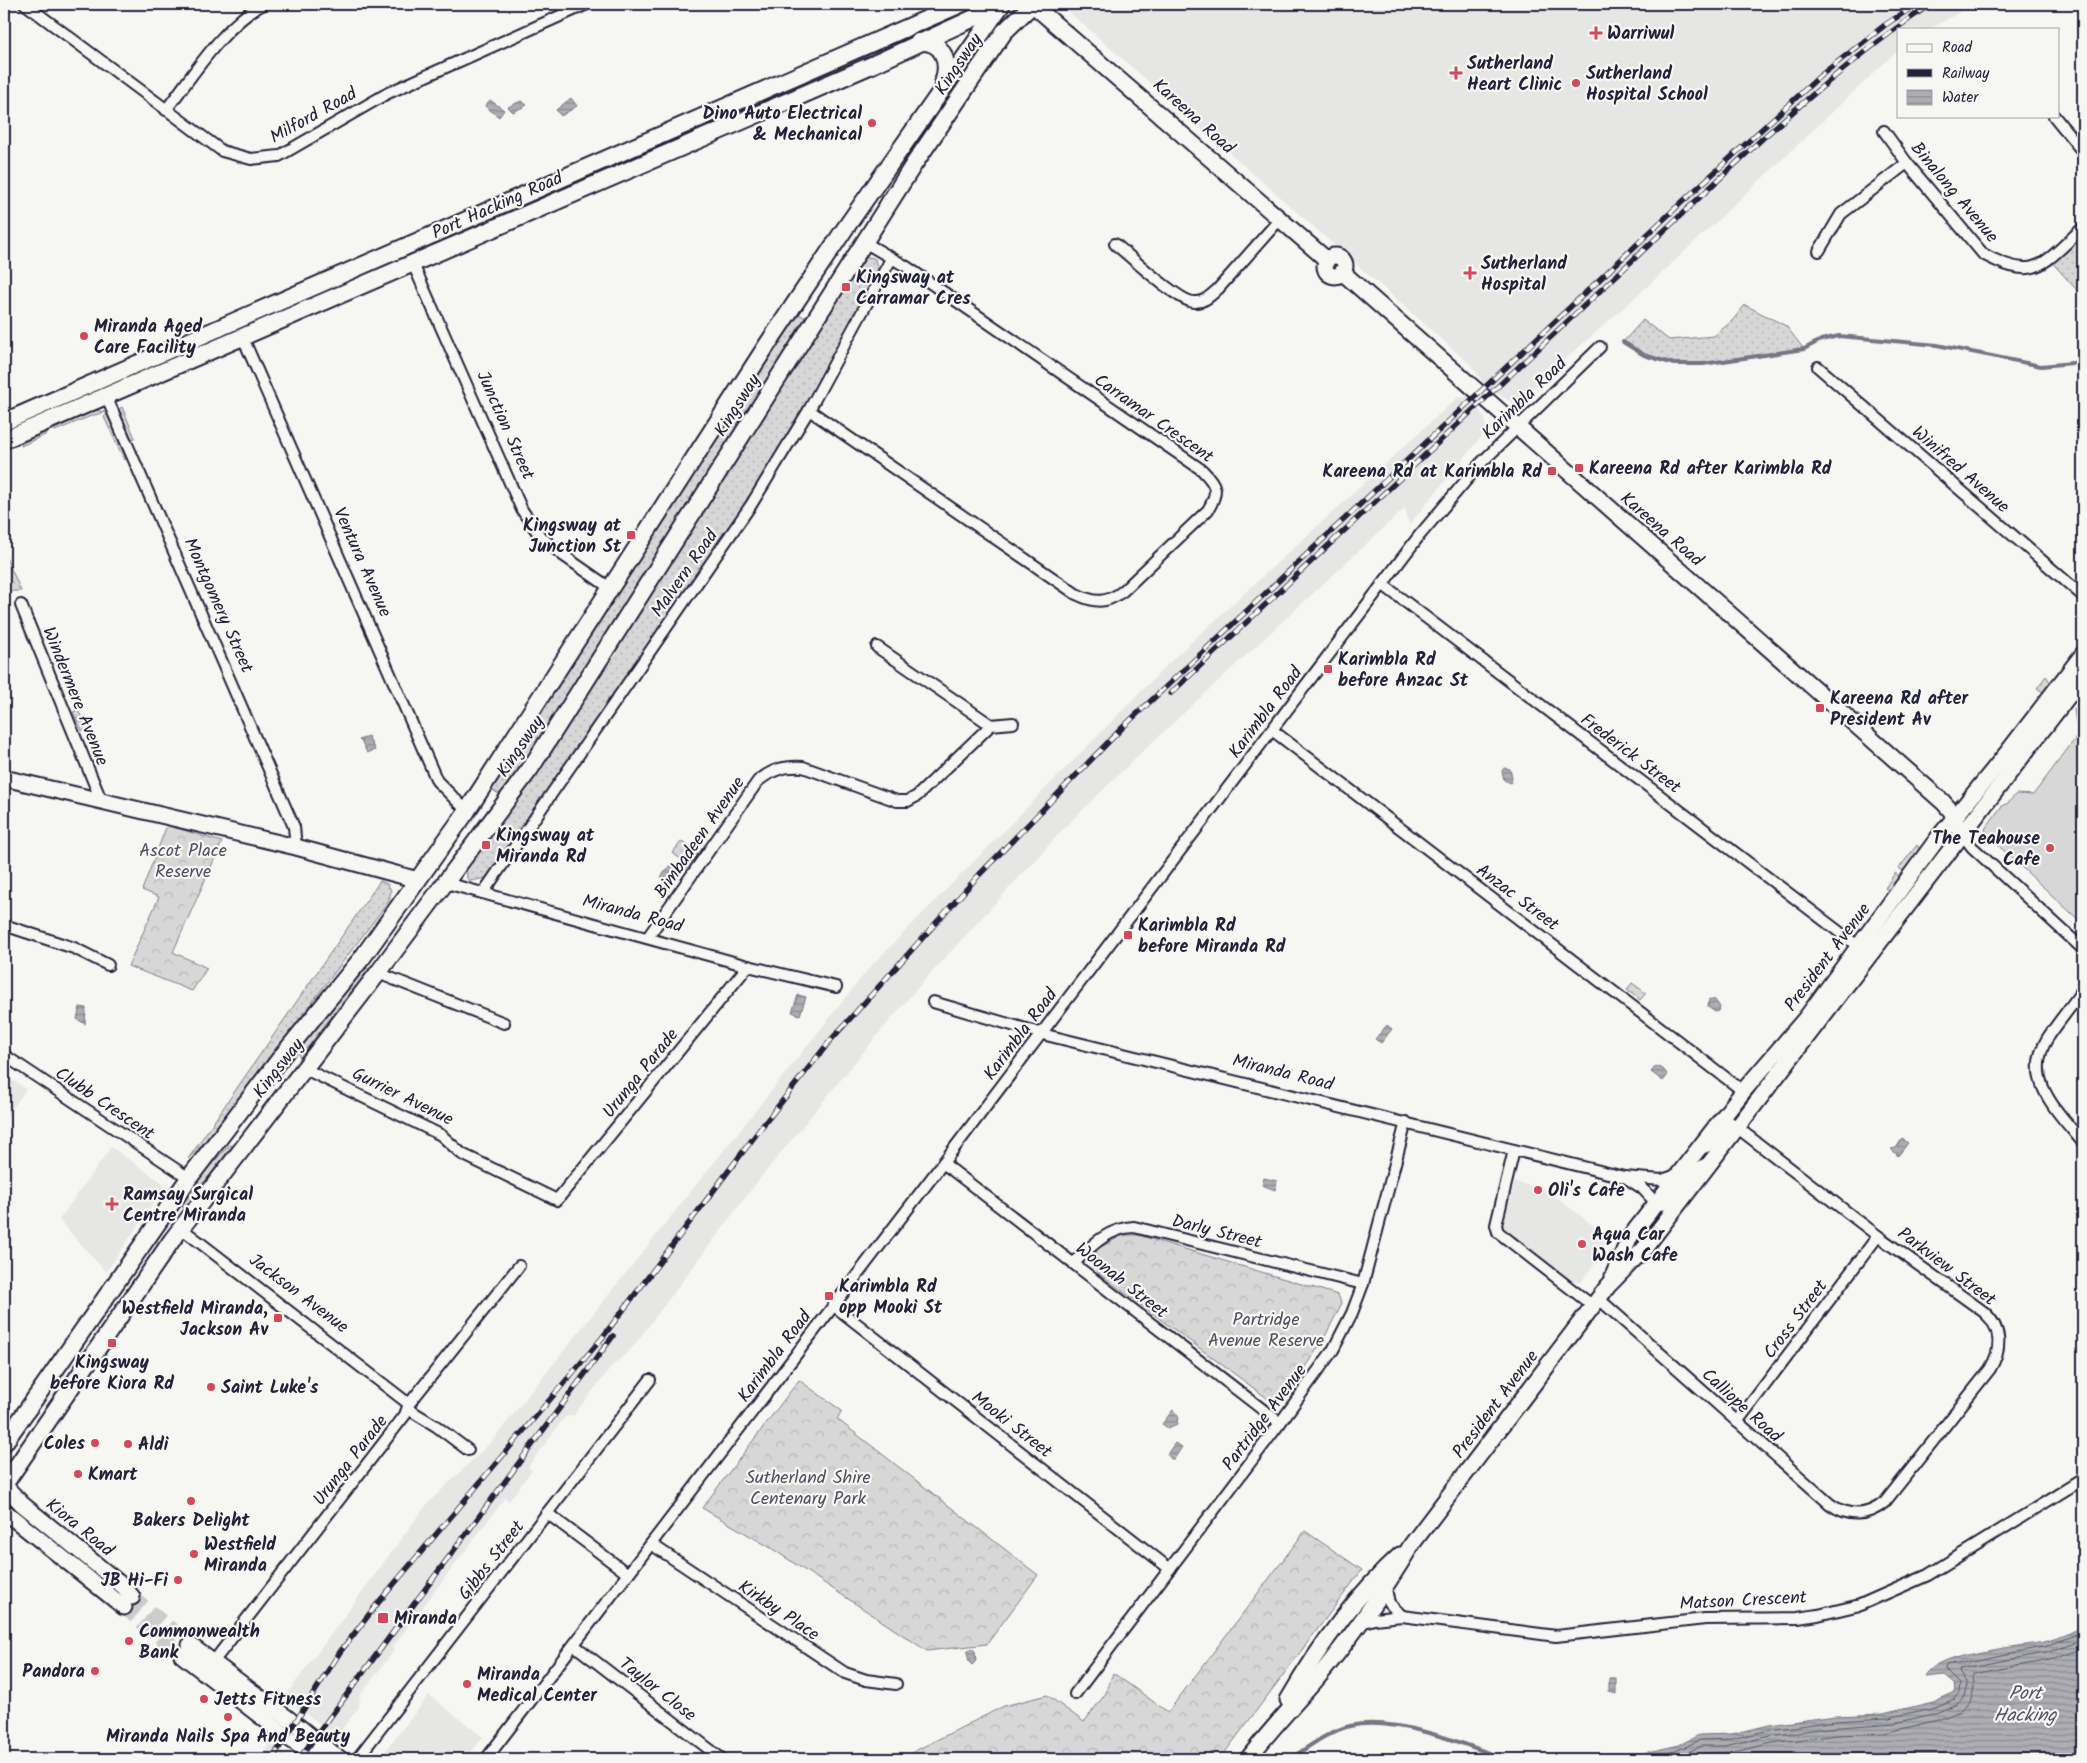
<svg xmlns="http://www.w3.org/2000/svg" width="2087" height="1763" font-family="Kalam,sans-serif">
  <defs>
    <pattern id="grass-dots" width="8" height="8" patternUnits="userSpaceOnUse" patternTransform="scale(1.25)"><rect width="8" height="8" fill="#d7d7d7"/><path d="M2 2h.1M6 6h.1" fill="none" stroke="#b8b8b9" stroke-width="1.8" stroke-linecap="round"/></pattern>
    <pattern id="forest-crowns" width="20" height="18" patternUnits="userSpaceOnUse" patternTransform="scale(1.25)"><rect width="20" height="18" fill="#d7d7d7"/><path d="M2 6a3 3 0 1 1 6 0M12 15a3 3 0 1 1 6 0" fill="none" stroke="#b8b8b9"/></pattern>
    <pattern id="water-rules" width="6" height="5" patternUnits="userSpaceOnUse" patternTransform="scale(1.25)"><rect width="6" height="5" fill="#adadb3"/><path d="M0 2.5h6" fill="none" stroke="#8c8c93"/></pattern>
  </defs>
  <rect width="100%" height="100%" fill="#f6f6f2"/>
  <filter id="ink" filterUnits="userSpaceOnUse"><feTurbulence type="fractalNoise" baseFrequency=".02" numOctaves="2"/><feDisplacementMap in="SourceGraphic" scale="10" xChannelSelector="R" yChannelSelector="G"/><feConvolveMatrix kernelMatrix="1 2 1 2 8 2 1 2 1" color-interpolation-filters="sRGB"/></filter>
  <g filter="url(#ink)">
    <g fill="#e6e6e4">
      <path d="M882,4h37l-23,10z"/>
      <path d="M1070,4h904l-44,25h-32v21l-250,236 -133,118 -19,-11 -17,16 6,10 1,12 -77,94 -4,-17 -259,240 -77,75 -149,162 -45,53 -118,144 -125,166 -20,18 -38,49 -9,2 -37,50 4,3 -23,31 -4,-3 -113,150 2,3 -34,44 -1,12 -22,29 -53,-38 143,-194 64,-62 380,-476 305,-310 282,-259 7,1 17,-17 -11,-16 -403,-354z"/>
      <path d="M4,1074l22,15 -22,33z"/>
      <path d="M111,1147l52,36 1,5 -58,84 -47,-52z"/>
      <path d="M1515,1182l30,7 65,49v5l-29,39 -9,-1 -67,-52 -1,-7z"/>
      <path d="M429,1695l54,42 -17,22h-87z"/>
      <path d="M270,1743l5,3 16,13h-33z"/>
    </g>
    <g fill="url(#grass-dots)" stroke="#7c7c89">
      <path d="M2083,228v69l-34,-38z"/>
      <path d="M870,257l5,2 5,20 -129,226 -256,371 -24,5 -4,-2 -1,-23 77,-108 -44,46 -15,-9 313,-472 16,9 50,-63z"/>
      <path d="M1745,305l41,21 17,22c-23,7 -109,20 -131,16 -19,-5 -33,-12 -49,-22l20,-22 26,20 45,-4 18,-15z"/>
      <path d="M122,407l13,31 -3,1 -13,-30z"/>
      <path d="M94,410l11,2 -14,4 -36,15 -1,-2z"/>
      <path d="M107,414l19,45 -2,1 -20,-43z"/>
      <path d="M47,432v2l-26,12 1,-4z"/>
      <path d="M4,553l17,38h-8l-7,6 -2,-2z"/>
      <path d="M2046,676l5,7 -8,9 -6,-4z"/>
      <path d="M78,710l9,19 -5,2 -9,-19z"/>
      <path d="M681,842l12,6 -9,13 -12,-8z"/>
      <path d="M1917,845l4,5 -17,22 -5,-4z"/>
      <path d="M694,849l4,5 -11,14 -4,-3z"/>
      <path d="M1895,873l6,4 -10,16 -6,-5z"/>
      <path d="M380,881l7,3 4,6 -2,11 -178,234 -23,24z"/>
      <path d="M367,968l2,1 -69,88 -2,-2c17,-33 43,-60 69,-87z"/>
      <path d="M1632,983l14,10 -6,7 -13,-10z"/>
      <path d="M230,1144l2,2 -47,62 -3,-1 14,-26z"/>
    </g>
    <g fill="url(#forest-crowns)" stroke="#7c7c89">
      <path d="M167,825l55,17 -49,110 34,16 -15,23 -64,-25 31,-69 -17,-7z"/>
      <path d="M1123,1235h15l200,60 3,7 -1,5 -18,35 -39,57 -8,3 -4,-1 -172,-127 -6,-12 4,-13z"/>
      <path d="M799,1380l43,31 -5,8 201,156 -51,69 -60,7 -156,-103 -69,-40z"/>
      <path d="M1305,1531l57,39 -142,189h-321l105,-53 43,-11 37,27 22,-29 7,-20 55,39z"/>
    </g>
    <path fill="#d7d7d7" stroke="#7c7c89" d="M2083,698v226l-95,-88 -3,-7 16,-22 7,-4 8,-9 17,1 45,-60 -4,-25z"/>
    <g fill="url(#water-rules)" stroke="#757583">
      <path d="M571,98l6,8 -16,10 -5,-6z"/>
      <path d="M490,100l14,10 -5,7 -14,-11z"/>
      <path d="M521,101l6,4 -14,7 -5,-5z"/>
      <path d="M368,736l7,14 -8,3 -5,-11 -3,-2z"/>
      <path d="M1504,768l6,1 2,8 -1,6 -7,-3 -2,-9z"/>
      <path d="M670,865l7,4 -9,13 -7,-5z"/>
      <path d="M798,995l8,2 -6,18 -8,-3z"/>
      <path d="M1709,999l6,1 5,7 -1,4 -4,1 -7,-5z"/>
      <path d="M80,1007l6,1 -1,16 -8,-5z"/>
      <path d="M1387,1025l5,4 -11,14 -6,-4z"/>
      <path d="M1656,1066l7,3 5,6 -5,6 -12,-9z"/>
      <path d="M1902,1139l6,4 -10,13 -7,-7 5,-1z"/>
      <path d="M1264,1178l13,3 -2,9 -13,-5z"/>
      <path d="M1173,1410l5,6 -1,8 -9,4 -6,-4z"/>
      <path d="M1175,1443l7,4 -8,12h-3l-4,-5z"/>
      <path d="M2083,1626v133h-456l8,-4 44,-10 20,-10 33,-1 37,-9 66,-9 48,-2 50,-12 22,-10 -1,-9 -10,-8 -19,2c14,-26 95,-29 123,-36 13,-3 24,-9 35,-15z"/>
      <path d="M972,1648l3,3 1,10 -4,4 -3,-3 -2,-10z"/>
      <path d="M1609,1678h7v16l-7,-2z"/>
    </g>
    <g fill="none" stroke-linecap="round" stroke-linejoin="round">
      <g stroke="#5a5a6b" stroke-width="1">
        <path d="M1638,1759l38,-8 24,-11 32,-1 38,-9 66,-9 53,-3 46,-11 19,-8 5,-6 1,-9 -14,-14 1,-4 100,-20 36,-14"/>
        <path d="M1670,1759l32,-13h22l47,-10 55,-8 70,-5 40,-10 20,-9 8,-7 3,-12 -8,-13 1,-3 89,-17 34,-13"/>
        <path d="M1693,1759l11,-6 30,-1 38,-9 65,-8 48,-2 53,-13 22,-9 10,-8 4,-14 -1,-15 77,-14 33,-13"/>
      </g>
      <g stroke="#757583" stroke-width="4">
        <path d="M1623,342l21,13 30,9h29l101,-15 17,-9 18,-4 98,9 104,21 42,-4"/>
        <path d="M1290,1759c18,-12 39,-28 60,-33 42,-10 115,17 153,33"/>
      </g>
      <g stroke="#cccccd" stroke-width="15" stroke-dasharray="15 8" stroke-linecap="butt">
        <path d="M132,1597l58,48"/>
        <path d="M124,1607l58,48"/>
      </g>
      <g stroke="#22223b" stroke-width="14">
        <g id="street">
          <path d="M25,4l197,147 29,8 28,-3 109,-63 199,-89"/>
          <path d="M166,110c27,-35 58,-85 97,-106"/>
          <path d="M2054,116l29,36"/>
          <path d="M1884,131l23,32 76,91c54,29 59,10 100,-26"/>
          <path d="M1115,244c15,12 64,58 79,58 10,1 17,-7 24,-13l62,-70"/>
          <path d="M1819,251l22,-37 66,-51"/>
          <path d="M413,264l109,246 18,26 24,20 46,32"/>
          <path d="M243,338l194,443 30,30"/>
          <path d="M1818,367l265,229"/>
          <path d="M106,396l188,431 2,20"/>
          <path d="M809,410l267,184c19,9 30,10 47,-3l85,-81c11,-19 9,-25 -6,-40l-295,-203 -43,-25"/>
          <path d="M1382,584l477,363"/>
          <path d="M21,605l80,195"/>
          <path d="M877,647l114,78 22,-2"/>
          <path d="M1272,730l471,361"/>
          <path d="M1962,834l10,13 111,102"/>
          <path d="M446,883l302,83 88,21"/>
          <path d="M483,893l268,-388 58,-95 82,-151"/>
          <path d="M4,925l70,23 34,17"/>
          <path d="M648,937l110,-156c15,-12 26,-15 45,-14l94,34h11l9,-5 74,-71"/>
          <path d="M378,973l126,50"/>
          <path d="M2083,989c-11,17 -25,33 -36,50 -25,42 12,73 36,104"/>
          <path d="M933,1002l117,34 574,141 38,3 15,-5"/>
          <path d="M4,1055l185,123"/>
          <path d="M303,1068l138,67 21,19 95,46 191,-234"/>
          <path d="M1514,1150l-18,75 2,7 95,74"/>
          <path d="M943,1163l337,260"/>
          <path d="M1625,1177l17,11 14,15 7,2 7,-3 26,-34 13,-6"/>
          <path d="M181,1228l228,176"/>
          <path d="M1074,1263c17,-17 34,-35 60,-36l229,57"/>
          <path d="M1599,1299l231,205c18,13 37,13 55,-2l105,-133c12,-20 12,-41 -6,-57l-106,-76 -148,-114 -19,23 -10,4"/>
          <path d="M833,1305l337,264"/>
          <path d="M408,1409l28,17 32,24"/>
          <path d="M1737,1422l141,-186"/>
          <path d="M547,1513l81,61"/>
          <path d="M651,1544l194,129 21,7 30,4"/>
          <path d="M1386,1589l3,14 13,13"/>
          <path d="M1360,1623l14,-4 28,-3 154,20 149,-17 93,-1 20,-3 42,-10 68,-30 155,-96"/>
          <path d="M574,1645l148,114"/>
          <path d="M210,1666l195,-251 4,-11 110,-138"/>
          <path d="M1075,1694l205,-271 53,-73 19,-37 11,-29 43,-162"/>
          <path d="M357,1759l293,-379"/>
          <path d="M486,1759l457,-596 476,-627 61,-72 120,-117"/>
        </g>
      </g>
      <g stroke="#22223b" stroke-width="19">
        <g id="secondary">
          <path d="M1032,4l295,256"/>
          <circle cx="1335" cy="266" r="10"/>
          <path d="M1342,272l601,530 8,9 11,23"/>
          <path d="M4,778l292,69 122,33"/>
          <path d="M1613,1276l17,-39 10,-13 105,-135 61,-71 132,-180 69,-85 76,-99"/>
          <path d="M4,1485l18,19 102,83 8,10"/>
          <path d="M4,1511l120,96"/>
          <path d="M190,1645l100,75"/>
          <path d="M182,1655l99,77"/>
          <path d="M1288,1700c30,-52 67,-104 112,-145"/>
          <path d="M298,1726l11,9"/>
          <path d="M290,1739l10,7"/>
          <path d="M318,1742l22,17"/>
          <path d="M310,1754l7,5"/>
          <path d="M1248,1759c21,-28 44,-52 67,-78 36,-43 68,-89 97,-137l196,-258 36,-37 439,-572"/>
        </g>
      </g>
      <g stroke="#22223b" stroke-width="20">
        <g id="primary">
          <path d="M918,42c26,-2 32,20 25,41"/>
          <path d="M4,422l957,-418"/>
          <path d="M4,440l870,-376 124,-57"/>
          <path d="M4,1443l185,-265 93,-122 80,-98 105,-147 300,-466 77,-115 158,-226"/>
          <path d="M4,1485l168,-245 206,-267 152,-204 384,-605 90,-132 29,-28"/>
        </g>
      </g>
      <use href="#street" stroke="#f6f6f2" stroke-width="10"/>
      <use href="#secondary" stroke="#f6f6f2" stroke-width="15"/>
      <use href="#primary" stroke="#f6f6f2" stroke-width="16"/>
      <g stroke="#22223b" stroke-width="5.5">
        <g id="rail">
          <path d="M1171,693l592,-555c54,-48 108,-94 168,-134"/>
          <path d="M272,1759l68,-107 38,-49 224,-265 162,-214 66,-83 149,-166 143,-147 559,-525 139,-127 65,-51 32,-21"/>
          <path d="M299,1759l314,-423"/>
        </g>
      </g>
      <use href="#rail" stroke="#f6f6f2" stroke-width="4" stroke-dasharray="11" stroke-linecap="butt"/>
    </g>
  </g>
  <g fill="#d1495b" stroke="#f6f6f2" stroke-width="2">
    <path d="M1593.5 25.5h5v5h5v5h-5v5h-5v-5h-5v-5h5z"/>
    <path d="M1453.5 65.5h5v5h5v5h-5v5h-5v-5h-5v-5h5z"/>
    <circle cx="1576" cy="83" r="5"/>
    <circle cx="872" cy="123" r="5"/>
    <path d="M1467.5 265.5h5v5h5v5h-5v5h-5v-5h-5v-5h5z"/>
    <rect x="841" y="282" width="10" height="10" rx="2.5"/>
    <circle cx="84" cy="336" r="5"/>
    <rect x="1574" y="463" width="10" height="10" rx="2.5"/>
    <rect x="1547" y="466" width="10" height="10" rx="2.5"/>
    <rect x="626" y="530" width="10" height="10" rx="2.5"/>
    <rect x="1323" y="664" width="10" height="10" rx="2.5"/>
    <rect x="1815" y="703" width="10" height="10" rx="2.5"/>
    <rect x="481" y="840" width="10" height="10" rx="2.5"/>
    <circle cx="2050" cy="848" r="5"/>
    <rect x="1123" y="930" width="10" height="10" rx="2.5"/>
    <circle cx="1538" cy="1190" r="5"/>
    <path d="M109.5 1196.5h5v5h5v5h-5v5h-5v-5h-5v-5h5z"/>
    <circle cx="1582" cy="1244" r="5"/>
    <rect x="824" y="1291" width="10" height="10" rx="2.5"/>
    <rect x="273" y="1313" width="10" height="10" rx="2.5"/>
    <rect x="107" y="1338" width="10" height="10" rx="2.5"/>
    <circle cx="211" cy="1387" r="5"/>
    <circle cx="95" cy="1443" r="5"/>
    <circle cx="128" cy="1444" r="5"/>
    <circle cx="78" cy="1474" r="5"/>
    <circle cx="191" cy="1501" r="5"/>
    <circle cx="194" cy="1554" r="5"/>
    <circle cx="178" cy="1580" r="5"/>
    <rect x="377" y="1612" width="12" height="12" rx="2.5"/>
    <circle cx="129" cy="1641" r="5"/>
    <circle cx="95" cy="1671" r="5"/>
    <circle cx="467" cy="1684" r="5"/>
    <circle cx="204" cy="1699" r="5"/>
    <circle cx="228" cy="1717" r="5"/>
  </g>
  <g text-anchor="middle" stroke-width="4.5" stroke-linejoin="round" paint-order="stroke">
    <g font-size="18" font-weight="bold" fill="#22223b" stroke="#f6f6f2" text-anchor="start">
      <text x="1607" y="39">Warriwul</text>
      <text x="1467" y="69">Sutherland<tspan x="1467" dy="21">Heart Clinic</tspan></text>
      <text x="1586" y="79">Sutherland<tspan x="1586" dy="21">Hospital School</tspan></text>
      <text x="862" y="119" text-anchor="end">Dino Auto Electrical<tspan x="862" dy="21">&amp; Mechanical</tspan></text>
      <text x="1481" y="269">Sutherland<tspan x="1481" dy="21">Hospital</tspan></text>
      <text x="856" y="283">Kingsway at<tspan x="856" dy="21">Carramar Cres</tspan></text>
      <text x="94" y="332">Miranda Aged<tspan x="94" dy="21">Care Facility</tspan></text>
      <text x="1589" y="474">Kareena Rd after Karimbla Rd</text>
      <text x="1542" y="477" text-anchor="end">Kareena Rd at Karimbla Rd</text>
      <text x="621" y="531" text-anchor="end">Kingsway at<tspan x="621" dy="21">Junction St</tspan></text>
      <text x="1338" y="665">Karimbla Rd<tspan x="1338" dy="21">before Anzac St</tspan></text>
      <text x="1830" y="704">Kareena Rd after<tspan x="1830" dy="21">President Av</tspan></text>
      <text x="496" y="841">Kingsway at<tspan x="496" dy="21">Miranda Rd</tspan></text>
      <text x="2040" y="844" text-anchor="end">The Teahouse<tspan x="2040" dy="21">Cafe</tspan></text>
      <text x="1138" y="931">Karimbla Rd<tspan x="1138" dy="21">before Miranda Rd</tspan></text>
      <text x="1548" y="1196">Oli's Cafe</text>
      <text x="123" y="1200">Ramsay Surgical<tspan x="123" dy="21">Centre Miranda</tspan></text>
      <text x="1592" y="1240">Aqua Car<tspan x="1592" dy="21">Wash Cafe</tspan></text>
      <text x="839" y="1292">Karimbla Rd<tspan x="839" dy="21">opp Mooki St</tspan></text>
      <text x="268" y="1314" text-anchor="end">Westfield Miranda,<tspan x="268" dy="21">Jackson Av</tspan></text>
      <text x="112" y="1368" text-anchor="middle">Kingsway<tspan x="112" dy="21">before Kiora Rd</tspan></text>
      <text x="221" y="1393">Saint Luke's</text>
      <text x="85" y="1449" text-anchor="end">Coles</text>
      <text x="138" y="1450">Aldi</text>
      <text x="88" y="1480">Kmart</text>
      <text x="191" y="1526" text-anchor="middle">Bakers Delight</text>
      <text x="204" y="1550">Westfield<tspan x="204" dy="21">Miranda</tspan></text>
      <text x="168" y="1586" text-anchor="end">JB Hi-Fi</text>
      <text x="394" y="1624">Miranda</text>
      <text x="139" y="1637">Commonwealth<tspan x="139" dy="21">Bank</tspan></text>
      <text x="85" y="1677" text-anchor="end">Pandora</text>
      <text x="477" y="1680">Miranda<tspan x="477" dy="21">Medical Center</tspan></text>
      <text x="214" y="1705">Jetts Fitness</text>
      <text x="228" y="1742" text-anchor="middle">Miranda Nails Spa And Beauty</text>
    </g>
    <g font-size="18" fill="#22223b" stroke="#f6f6f2">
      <text transform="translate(958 64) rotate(-56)" y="6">Kingsway</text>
      <text transform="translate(313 115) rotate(-29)" y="6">Milford Road</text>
      <text transform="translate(1194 116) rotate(42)" y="6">Kareena Road</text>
      <text transform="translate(1955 192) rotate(50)" y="6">Binalong Avenue</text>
      <text transform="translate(497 205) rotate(-24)" y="6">Port Hacking Road</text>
      <text transform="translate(1524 398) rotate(-44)" y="6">Karimbla Road</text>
      <text transform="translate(737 405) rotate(-58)" y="6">Kingsway</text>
      <text transform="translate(1154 418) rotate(35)" y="6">Carramar Crescent</text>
      <text transform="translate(506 425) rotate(66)" y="6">Junction Street</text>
      <text transform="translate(1961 469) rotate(41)" y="6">Winifred Avenue</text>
      <text transform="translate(1662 529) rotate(41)" y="6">Kareena Road</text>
      <text transform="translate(363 562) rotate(66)" y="6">Ventura Avenue</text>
      <text transform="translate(684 573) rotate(-55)" y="6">Malvern Road</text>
      <text transform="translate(219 605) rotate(66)" y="6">Montgomery Street</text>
      <text transform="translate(76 696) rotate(68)" y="6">Windermere Avenue</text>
      <text transform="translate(1265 712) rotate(-53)" y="6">Karimbla Road</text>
      <text transform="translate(520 746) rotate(-56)" y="6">Kingsway</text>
      <text transform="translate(1631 753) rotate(37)" y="6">Frederick Street</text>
      <text transform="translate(699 837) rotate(-55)" y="6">Bimbadeen Avenue</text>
      <text transform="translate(1518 897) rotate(37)" y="6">Anzac Street</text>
      <text transform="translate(633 913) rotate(15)" y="6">Miranda Road</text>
      <text transform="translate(1827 957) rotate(-53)" y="6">President Avenue</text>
      <text transform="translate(1020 1034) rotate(-53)" y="6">Karimbla Road</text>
      <text transform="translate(278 1068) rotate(-52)" y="6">Kingsway</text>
      <text transform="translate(1283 1072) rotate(14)" y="6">Miranda Road</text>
      <text transform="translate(640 1073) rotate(-51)" y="6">Urunga Parade</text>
      <text transform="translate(403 1096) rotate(26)" y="6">Gurrier Avenue</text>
      <text transform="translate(105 1103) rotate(34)" y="6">Clubb Crescent</text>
      <text transform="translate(1217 1231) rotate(14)" y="6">Darly Street</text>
      <text transform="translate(1947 1266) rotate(37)" y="6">Parkview Street</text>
      <text transform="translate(1122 1280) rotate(38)" y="6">Woonah Street</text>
      <text transform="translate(299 1293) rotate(37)" y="6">Jackson Avenue</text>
      <text transform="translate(1795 1319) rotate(-53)" y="6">Cross Street</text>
      <text transform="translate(774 1356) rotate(-53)" y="6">Karimbla Road</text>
      <text transform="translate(1495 1404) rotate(-53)" y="6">President Avenue</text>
      <text transform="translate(1742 1405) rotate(42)" y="6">Calliope Road</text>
      <text transform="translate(1264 1417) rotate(-53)" y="6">Partridge Avenue</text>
      <text transform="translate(1012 1424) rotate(38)" y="6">Mooki Street</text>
      <text transform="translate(350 1460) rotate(-52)" y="6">Urunga Parade</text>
      <text transform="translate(80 1527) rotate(39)" y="6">Kiora Road</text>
      <text transform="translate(491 1560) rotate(-52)" y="6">Gibbs Street</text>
      <text transform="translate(1743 1600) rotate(-3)" y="6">Matson Crescent</text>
      <text transform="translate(779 1610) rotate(34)" y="6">Kirkby Place</text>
      <text transform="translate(658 1689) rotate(38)" y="6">Taylor Close</text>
    </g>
    <g font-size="18" fill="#4f4f62" stroke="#f6f6f2">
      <text x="183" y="856">Ascot Place<tspan x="183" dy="21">Reserve</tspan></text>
      <text x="1266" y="1325">Partridge<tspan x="1266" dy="21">Avenue Reserve</tspan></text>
      <text x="808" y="1483">Sutherland Shire<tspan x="808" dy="21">Centenary Park</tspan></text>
    </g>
    <g font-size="19" font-style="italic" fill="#535365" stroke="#f6f6f2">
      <text x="2025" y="1699">Port<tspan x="2025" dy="22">Hacking</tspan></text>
    </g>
  </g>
  <rect width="2087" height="1763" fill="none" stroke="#f6f6f2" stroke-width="20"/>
  <rect x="10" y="10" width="2067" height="1743" fill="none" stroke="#22223b" stroke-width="2" filter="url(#ink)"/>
  <rect x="1897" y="28" width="162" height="90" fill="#f6f6f2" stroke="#a1a1a9"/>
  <rect x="1907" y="44" width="25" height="8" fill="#f6f6f2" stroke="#a1a1a9"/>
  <text x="1942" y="52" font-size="15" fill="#22223b">Road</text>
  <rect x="1907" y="69" width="25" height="8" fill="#22223b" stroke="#a1a1a9"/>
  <text x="1942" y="78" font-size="15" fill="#22223b">Railway</text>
  <rect x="1907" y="90" width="25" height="15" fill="url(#water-rules)" stroke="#a1a1a9"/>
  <text x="1942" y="102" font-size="15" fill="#22223b">Water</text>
</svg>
